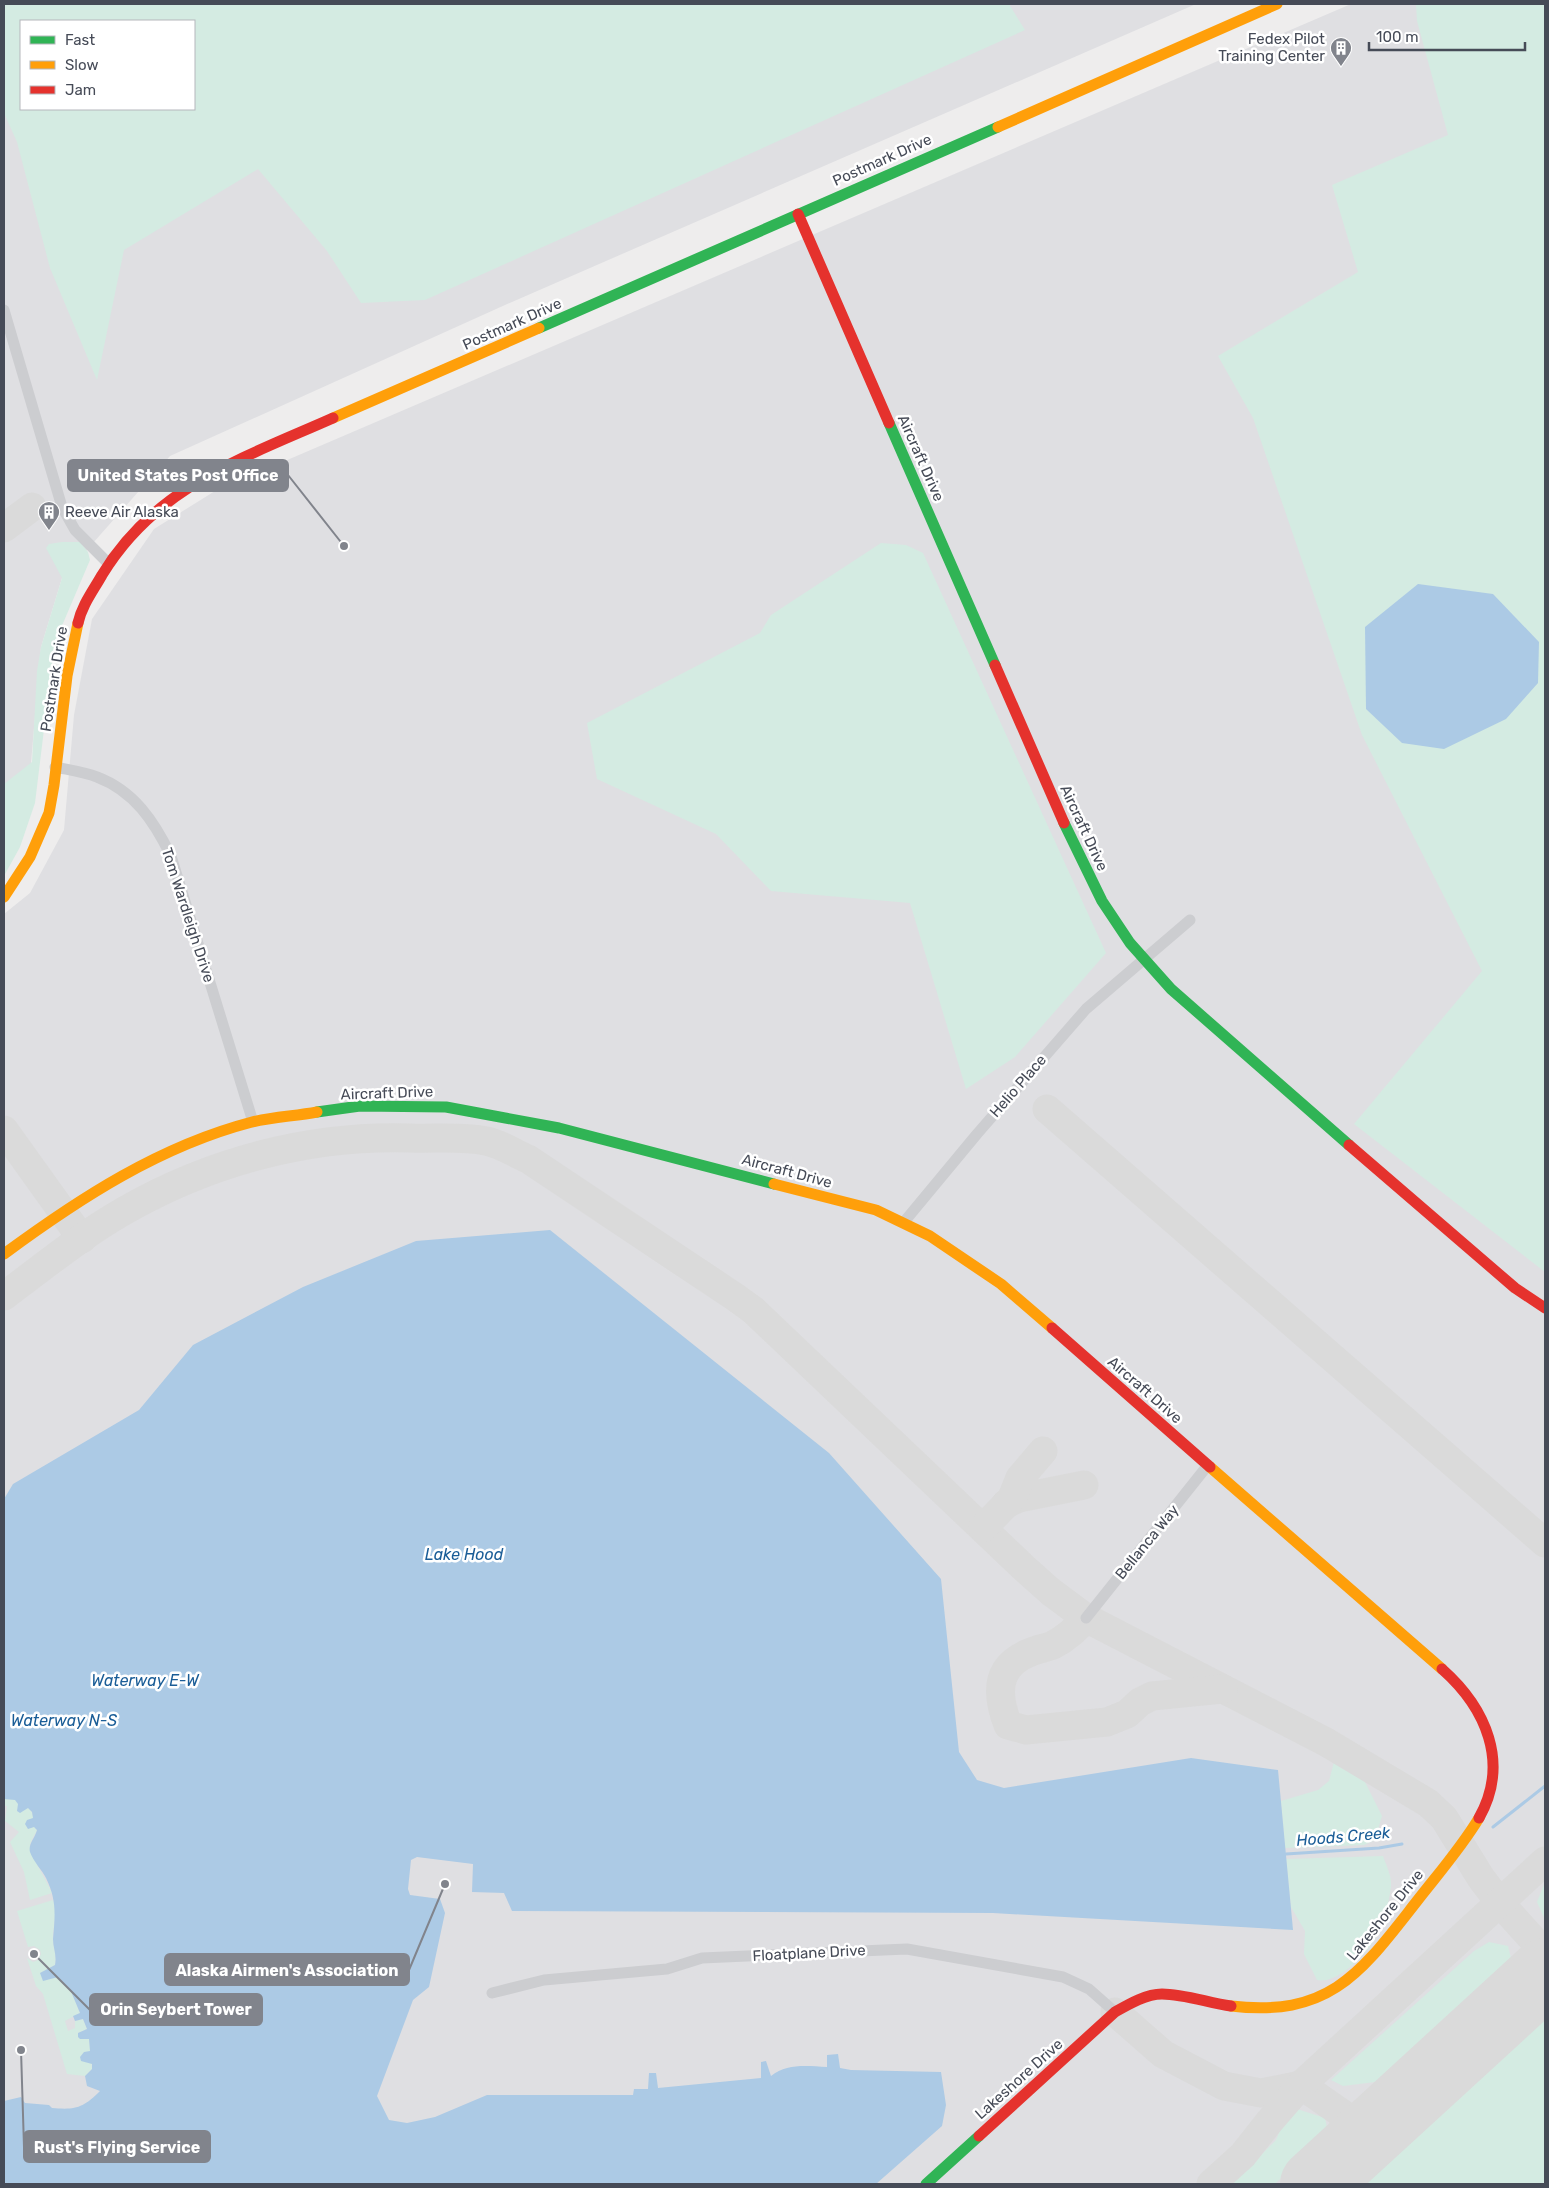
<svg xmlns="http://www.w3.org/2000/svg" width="1549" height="2188" font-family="Rubik,sans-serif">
  <rect width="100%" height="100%" fill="#eeeded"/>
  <g fill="#dfdfe2" fill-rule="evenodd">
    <path d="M4,4h1192l-691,301 -335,151 -108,122 -21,69 -12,139 -25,81zM21,21h173v88h-173z"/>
    <path d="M1351,4h194v2068l-125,112h-1416v-1270l26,-21 34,-63 10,-115 18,-96 62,-90 61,-38z"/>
  </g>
  <g fill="#d4ebe2" fill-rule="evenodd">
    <path d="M4,4h1005l16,26 -600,270 -64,3 -34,-52 -69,-82 -134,81 -27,130 -47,-112 -33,-126 -13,-29zM194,21v88h-173v-88z"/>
    <path d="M1416,4h129v1268l-191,-148 128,-153 -120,-236 -109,-317 -35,-62 140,-84 -26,-87 116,-50 -31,-114z"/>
    <path d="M62,542h18l8,10 2,8 -29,68 -9,36 -17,139 -15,44 -16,29v-92l28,-22 5,-91 4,-24 21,-69 -16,-30 3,-4z"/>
    <path d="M881,543l25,2 17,8 183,400 -91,104 -49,32 -56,-186 -139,-12 -55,-57 -119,-55 -10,-56 173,-90 11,-18z"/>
    <path d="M1335,1758l27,18 20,40 -7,24 -11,5 -79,3 -4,-47 37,-11 11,-9z"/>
    <path d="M4,1799h11c4,7 12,6 16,12 4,6 1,13 6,19 -2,5 -6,10 -7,15 -1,8 18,38 22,48l-22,7 -6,-28 -14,-30 9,-10 -14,-11 2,-15h-3z"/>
    <path d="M1383,1856c3,9 9,20 8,30 -2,18 -9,44 -20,59 -10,14 -35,39 -54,35l-13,-26 1,-23 -14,-24 -5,-48z"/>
    <path d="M1545,1882v38l-8,-18z"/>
    <path d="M53,1900c6,13 -1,28 0,41 1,9 4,15 2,24l-14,8c28,7 29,14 39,40l-15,8 3,10 7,-3v-7l8,-2 4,10 -9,4 2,6h9l3,30 -7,7 -18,-2 -24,-80 -7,-8 -9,-28 6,4 5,-2 3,-6 -1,-4 -6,-4 -6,1 -11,-36z"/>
    <path d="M1489,1942l19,4 3,12 -2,8 -126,115 -40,5 -12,-6 143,-129z"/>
    <path d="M1545,2014v170h-182z"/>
    <path d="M1297,2109l28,9 3,14 -53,52h-43l44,-44 10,-24z"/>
  </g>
  <g fill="#accae5">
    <path d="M1418,584l75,10 46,48 -1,41 -32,36 -62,30 -42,-6 -36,-34 -1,-82z"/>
    <path d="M550,1230l279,223 112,126 18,173 18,28 27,8 187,-30 87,12 15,160 -300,-17 -481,-2 -8,-18 -32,-1 1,-28 -56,-7 -6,3 -3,29 2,6 30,4 5,14 -16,74 -16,13 -36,96 12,24 18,3 28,-6 52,-22h146l1,-6h14l1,-16h7l2,15 103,-10v-16l5,-1 5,15c16,-13 36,-10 56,-9v-12l11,-1 2,14 11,2 90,2 5,33 -4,21 -66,58h-872v-83l17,-4 4,6 24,2 3,3c24,2 31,0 48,-17l-13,-5 -2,-10 7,-7v-5l-11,-3 -1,-4 4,-5 6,-1 -1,-12h-9l-2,-2v-4l9,-4 -4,-10 -8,2 -2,-5 7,-3 -10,-24 -12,-12 -15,4 -3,-8 15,-8c2,-10 -2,-17 -2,-26 2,-23 4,-39 -7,-61 -4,-8 -13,-17 -16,-26 -2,-8 5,-14 7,-22l-3,-3 -6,2 -3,-5 2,-4 6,-2 -1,-6 -4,-4 -8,5 -3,-2 1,-7 -3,-4 -11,-1v-300l9,-15 126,-74 54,-65 110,-58 113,-46z"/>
  </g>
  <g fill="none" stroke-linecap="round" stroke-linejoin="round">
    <g stroke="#accae5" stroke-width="3">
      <path d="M1493,1827l52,-41"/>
      <path d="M1286,1854l93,-6 23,-4"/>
    </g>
    <g stroke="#dadada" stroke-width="29">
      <path d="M4,528l28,-21"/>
      <path d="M1047,1109l498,434"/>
      <path d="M4,1130l78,109"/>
      <path d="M4,1296c39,-29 78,-61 120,-85 87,-50 186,-76 286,-73 25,1 52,-2 76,3 15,3 28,12 42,18l207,138 18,13 270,257 28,25 35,26 240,124 102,61 16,15 37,60 19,25 45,50"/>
      <path d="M1006,1504l13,-6 65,-13"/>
      <path d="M983,1528l29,-30 8,-20 23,-27"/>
      <path d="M1086,1618c-10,11 -19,20 -33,27 -7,3 -15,4 -22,7 -36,14 -35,42 -23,73l18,5 81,-8 20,-8 13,-12 12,-6 71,-7"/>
      <path d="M1115,2012l48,42 61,32 37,7 40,-8 69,48"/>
      <path d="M1211,2184l32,-29 26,-33 32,-37 244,-224"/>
    </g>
    <path stroke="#dadada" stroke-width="70" d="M1315,2184l230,-211"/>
    <g stroke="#cccdd0" stroke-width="11">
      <path d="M4,310l58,197 13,23 33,33"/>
      <path d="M55,767c14,3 29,5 42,10 37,14 57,44 74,79l82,266"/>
      <path d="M904,1222l73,-88 109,-125 104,-89"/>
      <path d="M1086,1618l122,-153"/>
      <path d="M492,1993l52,-13 123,-11 35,-11 205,-9 156,28 26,12 26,23"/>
    </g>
    <g stroke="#30b455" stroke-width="11">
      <path d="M539,328l459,-201"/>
      <path d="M889,423l106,242"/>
      <path d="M1064,823l38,78 28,42 41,46 178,156"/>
      <path d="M317,1112l43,-6 86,1 113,21 215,56"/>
      <path d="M926,2184l53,-48"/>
    </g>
    <g stroke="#ff9f0a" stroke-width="11">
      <path d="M998,127l279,-123"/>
      <path d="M333,418l206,-90"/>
      <path d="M4,897l26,-40 19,-44 5,-28 13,-109 11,-53"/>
      <path d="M774,1184l102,26 54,26 71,48 51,44"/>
      <path d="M4,1254c76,-56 156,-108 248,-132 21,-5 44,-6 65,-10"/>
      <path d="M1210,1467l232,202"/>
      <path d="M1231,2006c100,12 131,-35 186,-105 21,-27 44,-53 62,-83"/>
    </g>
    <g stroke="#e5322d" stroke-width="11">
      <path d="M798,214l91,209"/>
      <path d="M78,623c4,-18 15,-32 24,-48 54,-89 141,-117 231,-157"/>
      <path d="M995,665l69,158"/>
      <path d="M1349,1145l166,143 30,20"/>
      <path d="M1052,1328l158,139"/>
      <path d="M1442,1669c44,39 68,94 37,149"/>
      <path d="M979,2136l136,-124c14,-8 31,-18 47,-18 22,0 47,9 69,12"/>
    </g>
  </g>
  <defs>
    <g id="building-pin" transform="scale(1.125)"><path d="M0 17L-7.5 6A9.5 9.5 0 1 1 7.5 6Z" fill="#81848c" stroke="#fff"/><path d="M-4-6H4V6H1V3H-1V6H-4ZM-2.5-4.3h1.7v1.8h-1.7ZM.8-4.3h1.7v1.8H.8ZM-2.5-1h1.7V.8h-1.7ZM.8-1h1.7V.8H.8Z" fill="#fff"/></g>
  </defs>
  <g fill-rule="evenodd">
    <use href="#building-pin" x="1341" y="48"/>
    <use href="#building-pin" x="49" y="512"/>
  </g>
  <g text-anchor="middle" stroke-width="5" stroke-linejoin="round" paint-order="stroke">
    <g font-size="15" fill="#464b57" stroke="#fff" text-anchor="end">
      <text x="1325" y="44">Fedex Pilot<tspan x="1325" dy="17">Training Center</tspan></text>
      <text x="65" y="517" text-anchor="start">Reeve Air Alaska</text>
    </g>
    <g font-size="15" fill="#464b57" stroke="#fff">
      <text transform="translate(882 160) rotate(-24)" y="5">Postmark Drive</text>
      <text transform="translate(512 324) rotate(-24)" y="5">Postmark Drive</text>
      <text transform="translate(921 458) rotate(66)" y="5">Aircraft Drive</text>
      <text transform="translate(54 679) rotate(-81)" y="5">Postmark Drive</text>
      <text transform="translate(1084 828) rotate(65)" y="5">Aircraft Drive</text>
      <text transform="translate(188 915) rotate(72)" y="5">Tom Wardleigh Drive</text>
      <text transform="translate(1018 1086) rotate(-49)" y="5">Helio Place</text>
      <text transform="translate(387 1093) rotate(-2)" y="5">Aircraft Drive</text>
      <text transform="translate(787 1171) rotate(15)" y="5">Aircraft Drive</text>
      <text transform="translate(1145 1390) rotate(41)" y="5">Aircraft Drive</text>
      <text transform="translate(1147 1542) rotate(-51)" y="5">Bellanca Way</text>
      <text transform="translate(1385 1915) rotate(-51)" y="5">Lakeshore Drive</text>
      <text transform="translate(809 1953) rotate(-3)" y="5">Floatplane Drive</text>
      <text transform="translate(1019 2079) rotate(-42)" y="5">Lakeshore Drive</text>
    </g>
    <g font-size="16" font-style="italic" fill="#1a5d97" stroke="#fff">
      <text x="464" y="1560">Lake Hood</text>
      <text x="145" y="1686">Waterway E-W</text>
      <text x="64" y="1726">Waterway N-S</text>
      <text transform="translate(1343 1836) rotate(-5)" y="6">Hoods Creek</text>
    </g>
  </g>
  <path fill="none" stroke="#81848c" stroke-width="2" d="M344 546L288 475M445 1884L409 1970M34 1954L90 2010M21 2050L24 2147"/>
  <g fill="#81848c" stroke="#fff" stroke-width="2">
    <circle cx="344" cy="546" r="5"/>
    <circle cx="445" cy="1884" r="5"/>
    <circle cx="34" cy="1954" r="5"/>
    <circle cx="21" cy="2050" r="5"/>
  </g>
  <g fill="#81848c" stroke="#81848c" stroke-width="2">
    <rect x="68" y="460" width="220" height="31" rx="5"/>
    <rect x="165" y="1954" width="244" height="31" rx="5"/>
    <rect x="90" y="1994" width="172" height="31" rx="5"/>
    <rect x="24" y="2131" width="186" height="31" rx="5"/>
  </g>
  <g font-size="16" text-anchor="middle" font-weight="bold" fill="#fff">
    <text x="178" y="481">United States Post Office</text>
    <text x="287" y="1976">Alaska Airmen's Association</text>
    <text x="176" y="2015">Orin Seybert Tower</text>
    <text x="117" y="2153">Rust's Flying Service</text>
  </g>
  <rect width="1549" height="2188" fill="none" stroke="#464b57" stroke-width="10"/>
  <rect x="20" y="20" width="175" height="90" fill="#ffffff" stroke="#b5b7bc"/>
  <rect x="30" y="36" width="25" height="8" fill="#30b455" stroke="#b5b7bc"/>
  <text x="65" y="45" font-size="15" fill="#464b57">Fast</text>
  <rect x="30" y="61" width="25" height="8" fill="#ff9f0a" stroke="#b5b7bc"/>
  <text x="65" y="70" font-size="15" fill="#464b57">Slow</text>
  <rect x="30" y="86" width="25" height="8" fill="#e5322d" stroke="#b5b7bc"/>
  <text x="65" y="95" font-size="15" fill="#464b57">Jam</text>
  <path d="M1369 42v8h156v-8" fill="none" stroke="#464b57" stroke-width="2.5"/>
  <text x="1376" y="42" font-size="15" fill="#464b57" stroke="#ffffff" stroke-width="4" paint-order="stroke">100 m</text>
</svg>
